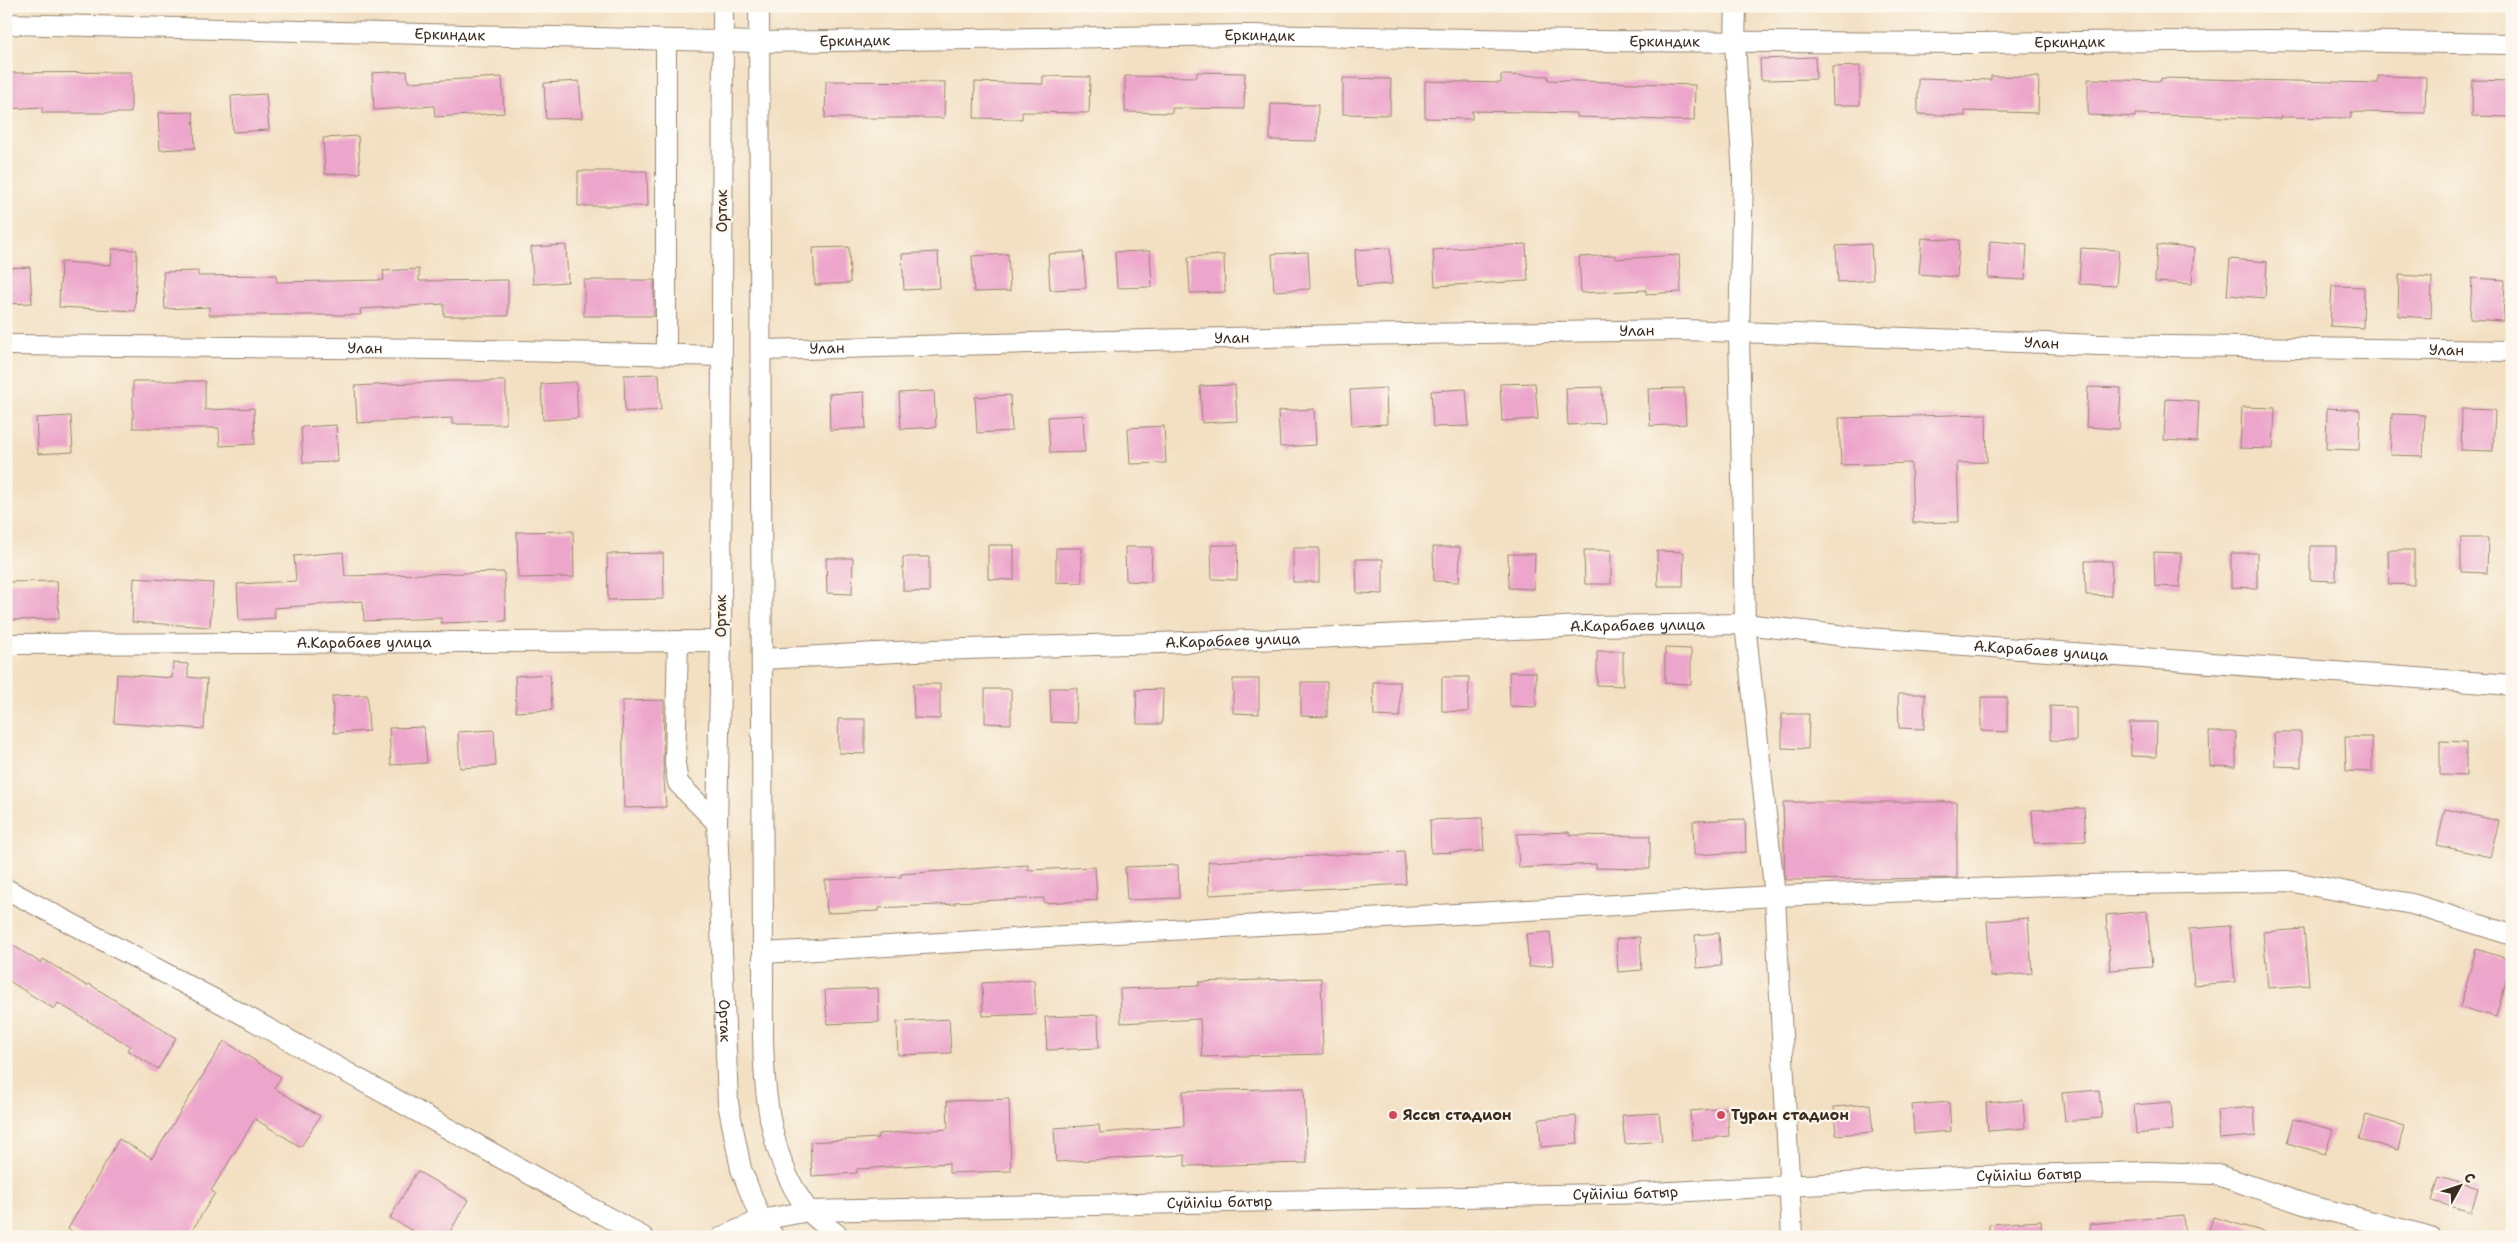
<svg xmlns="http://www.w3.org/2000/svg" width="2518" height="1243" font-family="'Shantell Sans',sans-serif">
  <rect width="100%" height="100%" fill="#fbf7ec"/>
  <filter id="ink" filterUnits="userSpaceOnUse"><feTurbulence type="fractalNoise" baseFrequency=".02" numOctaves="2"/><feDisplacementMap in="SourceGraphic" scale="10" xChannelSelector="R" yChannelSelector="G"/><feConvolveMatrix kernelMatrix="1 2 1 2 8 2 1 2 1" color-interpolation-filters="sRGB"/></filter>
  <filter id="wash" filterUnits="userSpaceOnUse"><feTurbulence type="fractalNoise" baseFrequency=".0096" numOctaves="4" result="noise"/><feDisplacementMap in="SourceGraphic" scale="20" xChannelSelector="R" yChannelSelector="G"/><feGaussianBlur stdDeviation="1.12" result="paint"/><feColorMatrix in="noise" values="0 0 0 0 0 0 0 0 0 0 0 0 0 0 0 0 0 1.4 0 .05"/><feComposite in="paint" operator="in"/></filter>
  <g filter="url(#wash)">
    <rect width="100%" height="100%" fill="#f3e0c3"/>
    <g id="blocks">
      <g fill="#eda6cb">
        <path d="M1815,57l1,22 -55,1 -1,-21z"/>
        <path d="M1860,66v39h-27l-1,-38z"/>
        <path d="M407,71l1,11 94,-5 2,36 -69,4 -1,-11 -60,4 -2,-37z"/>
        <path d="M131,72v41h-89v-6l-36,2v-36z"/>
        <path d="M1197,72l48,1 -1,36 -72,-1v5l-47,-1v-36l72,1z"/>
        <path d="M1501,75l47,1v4l147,5 -1,36 -117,-4v-4l-105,-2v8l-47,-1v-37l76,2z"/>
        <path d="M1043,76l47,1 -1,36 -67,-1v7l-48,-1 1,-36 68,2z"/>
        <path d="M1991,76l48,1 -1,36 -73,-2v5l-47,-2v-36l73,2z"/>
        <path d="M2378,76l48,1 -1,36 -74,-1v6l-71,-1v2l-145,-5v3l-47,-2v-36l73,2v-3l217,5z"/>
        <path d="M1343,78l48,1 -1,36 -47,-1z"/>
        <path d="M2473,80l39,1v36l-40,-1z"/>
        <path d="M579,81l3,37 -36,1 -2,-36z"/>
        <path d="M826,81l119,1 -1,36h-119z"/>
        <path d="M266,94l3,36 -36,2 -2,-36z"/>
        <path d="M1271,104l47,1 -1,36 -47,-1z"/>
        <path d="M193,112l2,36 -35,2 -2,-37z"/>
        <path d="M358,136l2,37 -35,1 -2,-36z"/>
        <path d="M578,171h69l1,35h-70z"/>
        <path d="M1922,238l37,2 -2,37 -38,-3z"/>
        <path d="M1990,241l37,3 -2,36 -37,-2z"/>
        <path d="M1526,244l2,37 -93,5 -2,-36z"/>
        <path d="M1871,244l2,36 -35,2 -2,-36z"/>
        <path d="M566,245l2,37 -35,2 -2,-37z"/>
        <path d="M2157,245l37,3 -2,36 -37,-2z"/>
        <path d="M849,247l1,36 -35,2 -2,-37z"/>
        <path d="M1390,248l2,36 -35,2 -2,-36z"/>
        <path d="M2081,248l38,2 -3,36 -37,-2z"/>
        <path d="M112,249l25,1 -2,61 -76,-4 2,-45 50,3z"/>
        <path d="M1150,251l2,36 -35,1 -2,-36z"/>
        <path d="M938,252l2,36 -36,2 -2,-36z"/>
        <path d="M1083,252l3,36 -36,2 -2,-36z"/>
        <path d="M1308,252l2,37 -36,2 -2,-37z"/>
        <path d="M1008,254l2,37 -36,1 -2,-36z"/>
        <path d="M1224,255l1,37 -35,1 -2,-36z"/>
        <path d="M1615,255v4l64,-4 2,37 -35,2v-4l-65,3 -2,-36z"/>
        <path d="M2230,259l37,3 -2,36 -38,-3z"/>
        <path d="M30,267l2,36 -26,1v-36z"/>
        <path d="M419,269v12l89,-1v36h-64v-12l-84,5 1,6h-152v-8l-44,2 -2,-37 35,-1v5l78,-1 1,7 107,-2 -1,-9z"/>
        <path d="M2399,275l33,2 -1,41 -33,-2z"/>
        <path d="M2472,278l33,2 -2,41 -33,-2z"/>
        <rect x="584" y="280" width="70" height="36"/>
        <path d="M2332,286l32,1 -1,41 -33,-2z"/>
        <path d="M659,374l2,36 -36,2 -1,-37z"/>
        <path d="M133,381h72v29l49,-2 1,36 -35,2 -1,-18h-86z"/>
        <path d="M451,381h55v43h-54v-6l-95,5 -2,-37z"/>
        <path d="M576,382l2,36 -35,2 -2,-36z"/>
        <path d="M1535,383l3,36 -36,2 -2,-37z"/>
        <path d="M1235,385l2,36 -35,2 -2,-37z"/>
        <path d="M1602,387l2,36 -36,2 -2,-37z"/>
        <path d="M2088,387l33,1 -2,41 -33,-2z"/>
        <path d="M1386,388l1,36 -35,2 -2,-36z"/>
        <path d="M1684,388l2,36 -36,2 -2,-37z"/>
        <path d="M1466,389l3,37 -36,1 -2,-36z"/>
        <path d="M934,391l2,36 -35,2 -2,-36z"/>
        <path d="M864,392l2,36 -36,2 -1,-36z"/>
        <path d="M1010,395l2,36 -35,2 -2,-36z"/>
        <path d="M2166,399l33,2 -2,41 -33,-2z"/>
        <path d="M2242,407l33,1 -2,41 -33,-1z"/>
        <path d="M2327,408l33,2 -1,40 -33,-1z"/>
        <path d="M1314,409l2,36 -36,2 -2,-36z"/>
        <path d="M2462,409l33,1 -2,41 -32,-1z"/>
        <path d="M1986,414l1,48 -30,1 2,59 -46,1 -2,-60 -70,2 -2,-47z"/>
        <path d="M2392,414l33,1 -2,41 -33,-1z"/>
        <path d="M1083,415l2,37 -35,1 -2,-36z"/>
        <path d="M71,416l2,36 -35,2 -2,-36z"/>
        <path d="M336,425l2,37 -35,1 -2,-36z"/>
        <path d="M1164,426l2,37 -36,1 -2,-36z"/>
        <path d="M573,531l1,46 -56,1 -1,-46z"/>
        <path d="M2461,538h27l-1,35 -26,-1z"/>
        <path d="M988,545h26v35l-26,-1z"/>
        <path d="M1211,545h27l-1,35 -25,-1z"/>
        <path d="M2310,546h26v35l-26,-1z"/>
        <path d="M1125,547h27l-1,35 -25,-1z"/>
        <path d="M1433,547h27l-1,35 -25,-1z"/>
        <path d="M1056,548h26v35l-26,-1z"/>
        <rect x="1293" y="548" width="26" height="34"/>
        <path d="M1584,550h27v34h-26z"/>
        <path d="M2388,550h26v35l-25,-1z"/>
        <path d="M1657,551l27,1 -1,34h-25z"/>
        <path d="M343,552l2,24 159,-4 2,49 -65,2v-5l-77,3 -1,-20 -89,7 1,10 -36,2 -2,-36 59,-3 -2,-25z"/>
        <path d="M2154,552l27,1 -1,34 -25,-1z"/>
        <path d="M663,553l1,46 -56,1 -1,-46z"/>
        <path d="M2231,553h26v35l-26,-1z"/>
        <path d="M1508,554h27l-1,35 -25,-1z"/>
        <path d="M903,557h26v35l-26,-1z"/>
        <path d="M826,558h27l-1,36 -25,-1z"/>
        <path d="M1356,559h27v35l-26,-1z"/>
        <path d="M2085,561h27l-1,35 -25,-1z"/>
        <path d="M134,578l79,5 -3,44 -78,-5z"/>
        <path d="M57,581l2,38 -53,1v-38z"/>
        <path d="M1665,648l26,1v35l-26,-1z"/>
        <path d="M1597,651h26v35l-26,-1z"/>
        <path d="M173,663l15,1v13l19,2 -3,50 -90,-6 3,-49 55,4z"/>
        <path d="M1509,672h27v35l-26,-1z"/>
        <path d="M550,674l2,36 -36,2 -1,-36z"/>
        <path d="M1442,677h27l-1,35 -26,-1z"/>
        <path d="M1233,679h26v35l-26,-1z"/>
        <path d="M1301,682h26v35l-26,-1z"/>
        <path d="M1373,682h27v35l-26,-1z"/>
        <path d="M913,684h27v35l-26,-1z"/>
        <path d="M1050,688h27l-1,35 -25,-1z"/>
        <path d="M985,689h26v35l-26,-1z"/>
        <path d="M1163,689l-1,35h-25l-1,-34z"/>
        <path d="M1898,694h27l-1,35 -25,-1z"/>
        <path d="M367,695l2,36 -35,2 -2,-37z"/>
        <path d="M1981,697h26v35l-26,-1z"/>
        <path d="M664,700l-1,64 3,43 -42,1 -2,-107z"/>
        <path d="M2050,706l26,1v34l-26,-1z"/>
        <path d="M1782,714h27l-1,35 -26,-1z"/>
        <path d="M838,719h27v35l-26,-1z"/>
        <path d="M2130,722h27l-1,35 -25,-1z"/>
        <path d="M424,727l3,36 -36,2 -2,-37z"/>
        <path d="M494,730l2,36 -36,2 -2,-36z"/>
        <path d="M2209,732h27v35l-26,-1z"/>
        <path d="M2274,732h27v35l-26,-1z"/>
        <path d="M2345,737h27v35l-26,-1z"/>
        <path d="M2440,741l26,1v34l-26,-1z"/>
        <path d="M1783,802h174v76l-172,2z"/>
        <path d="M2084,808l2,33 -52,2 -2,-33z"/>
        <path d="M2445,809l54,12 -9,36 -53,-12z"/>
        <path d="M1482,818l2,33 -53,2 -1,-33z"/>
        <path d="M1745,819l1,33 -52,3 -1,-34z"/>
        <path d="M1569,832v3l81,1v33l-54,-1v-4l-77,4 -2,-34z"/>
        <path d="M1404,851l2,33 -197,11 -1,-33z"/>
        <path d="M1028,865v5l67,-3 2,33 -53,3v-5l-89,4v2l-76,4v3l-52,2 -2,-33 76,-3v-3z"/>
        <path d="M1178,865l1,33 -52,2 -2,-33z"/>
        <path d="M2147,911l5,56 -42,3 -4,-55z"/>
        <path d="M2028,918l4,55 -41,4 -4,-56z"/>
        <path d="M2230,926l5,56 -41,3 -5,-56z"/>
        <path d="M2304,929l5,56 -41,3 -5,-56z"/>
        <path d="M1550,932l3,33 -24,2 -3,-33z"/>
        <path d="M1719,933l2,33 -24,2 -2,-33z"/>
        <path d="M1640,937l2,33 -24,2 -2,-33z"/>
        <path d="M6,941l35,22 2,-4 44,27 2,-2 87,54 -18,31 -31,-19 3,-4 -72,-43 -4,6 -48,-30z"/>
        <path d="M2476,949l36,11 -16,57 -36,-10z"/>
        <path d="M1321,978l2,76 -121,3 -2,-38 -79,4 -1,-34 79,-3v-4z"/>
        <path d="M1034,980l2,34 -53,2 -1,-33z"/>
        <path d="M878,988l1,34 -52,2 -2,-34z"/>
        <path d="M1098,1015l1,33 -52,2 -2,-33z"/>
        <path d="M949,1019l2,34 -53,2 -1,-33z"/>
        <path d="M224,1041l57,36 -7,11 46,28 -19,31 -46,-28 -44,72 4,2 -27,44h-106l-14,-8 51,-90 33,19z"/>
        <path d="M1304,1088l3,75 -122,3v-11l-129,7 -2,-34 45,-3 1,8 84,-7 -1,-35z"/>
        <path d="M2099,1090l3,28 -37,3 -3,-28z"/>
        <path d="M1009,1099l2,72 -62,2v-10l-92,6v4l-45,3 -2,-34 68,-4v-4l70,-5 -1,-28z"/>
        <path d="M2023,1100l2,28 -37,3 -2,-28z"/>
        <path d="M1949,1102l2,29 -37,3 -2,-29z"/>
        <path d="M2171,1102l2,28 -37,4 -2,-29z"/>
        <path d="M1870,1104l3,28 -37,3 -2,-28z"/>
        <path d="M2254,1107l2,29 -37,3 -2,-29z"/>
        <path d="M1727,1108l2,28 -37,4 -2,-29z"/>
        <path d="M1659,1113l3,28 -37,3 -3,-29z"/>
        <path d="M2366,1115l38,11 -6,24 -39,-11z"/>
        <path d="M1576,1116l2,28 -37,3 -2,-28z"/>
        <path d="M2294,1119l39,11 -8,24 -38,-11z"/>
        <path d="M417,1171l51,29 -21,37h-24l-33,-19z"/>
        <path d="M2439,1177l39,11 -7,24 -39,-11z"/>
        <path d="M2183,1215l2,22h-95v-13z"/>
        <path d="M2213,1217l52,15v5h-58z"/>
        <path d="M2041,1221l1,16h-53v-13z"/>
      </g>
    </g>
  </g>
  <g filter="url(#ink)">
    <use href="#blocks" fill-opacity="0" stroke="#978570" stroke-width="1"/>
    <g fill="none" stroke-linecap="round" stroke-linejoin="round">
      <g stroke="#978570" stroke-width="22">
        <g id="minor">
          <path id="s1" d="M723,6l-2,635 -4,182 11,280 13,66 20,51 13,17"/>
          <path d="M759,6l4,947c1,83 -9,187 45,257 8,10 22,18 32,27"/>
          <path d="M1736,6l-1,36 8,136 -4,155 6,291 30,272 17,341"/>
          <path id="s2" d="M6,24l753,18 487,-7 339,6 392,2 294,-3 241,4"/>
          <path d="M666,40v314"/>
          <path id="s3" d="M6,345l436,4 280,7"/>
          <path id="s4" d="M762,350l582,-15 340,-5 415,15 413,6"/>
          <path d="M678,641l-3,123 3,19 39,40"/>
          <path id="s5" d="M6,644l715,-3"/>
          <path id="s6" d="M762,659l173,-9 379,-12 271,-12 160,-2 109,13 658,48"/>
          <path d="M6,889l234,124 403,224"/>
          <path d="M763,953l1012,-57 310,-11 203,-4 124,23 100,31"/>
          <path id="s7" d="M722,1237l39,-17 48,-9 843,-18 326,-17 171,-4 66,2 92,31 124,32"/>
        </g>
      </g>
      <use href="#minor" stroke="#fff" stroke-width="20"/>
    </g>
  </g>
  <g fill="#d1495b" stroke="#fbf7ec" stroke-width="2">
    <circle cx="1393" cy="1115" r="5"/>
    <circle cx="1721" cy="1115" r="5"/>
  </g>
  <g text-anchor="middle" stroke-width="4.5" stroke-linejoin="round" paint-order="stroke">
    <g font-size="15" fill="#3b2a1e" stroke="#fbf7ec">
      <text dy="5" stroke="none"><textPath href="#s2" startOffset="444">Еркиндик</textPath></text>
      <text dy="5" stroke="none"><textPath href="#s2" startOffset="1254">Еркиндик</textPath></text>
      <text dy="5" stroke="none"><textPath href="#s2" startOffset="849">Еркиндик</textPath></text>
      <text dy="5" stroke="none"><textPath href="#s2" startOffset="1659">Еркиндик</textPath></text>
      <text dy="5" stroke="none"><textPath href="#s2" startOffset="2064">Еркиндик</textPath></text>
      <text transform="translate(722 211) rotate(-90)" y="5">Ортак</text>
      <text dy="5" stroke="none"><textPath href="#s4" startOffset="875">Улан</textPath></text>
      <text dy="5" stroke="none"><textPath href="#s4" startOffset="470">Улан</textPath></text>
      <text dy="5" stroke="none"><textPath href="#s4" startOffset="1280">Улан</textPath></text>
      <text dy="5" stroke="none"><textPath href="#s3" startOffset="359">Улан</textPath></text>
      <text dy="5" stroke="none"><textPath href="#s4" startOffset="65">Улан</textPath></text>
      <text dy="5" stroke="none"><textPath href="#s4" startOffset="1685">Улан</textPath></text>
      <text transform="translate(721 616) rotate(-90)" y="5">Ортак</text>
      <text dy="5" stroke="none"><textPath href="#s6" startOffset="876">А.Карабаев улица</textPath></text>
      <text dy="5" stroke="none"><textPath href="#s6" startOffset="471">А.Карабаев улица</textPath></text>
      <text dy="5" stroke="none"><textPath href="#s5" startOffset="358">А.Карабаев улица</textPath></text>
      <text dy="5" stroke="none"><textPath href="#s6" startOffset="1281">А.Карабаев улица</textPath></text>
      <text dy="5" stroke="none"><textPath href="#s1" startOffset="1015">Ортак</textPath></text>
      <text dy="5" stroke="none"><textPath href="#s7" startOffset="1312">Сүйіліш батыр</textPath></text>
      <text dy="5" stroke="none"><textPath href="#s7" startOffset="908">Сүйіліш батыр</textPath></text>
      <text dy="5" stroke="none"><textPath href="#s7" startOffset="502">Сүйіліш батыр</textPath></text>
    </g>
    <g font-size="15" font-weight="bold" fill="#3b2a1e" stroke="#fbf7ec" text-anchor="start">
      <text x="1403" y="1120">Яссы стадион</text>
      <text x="1731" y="1120">Туран стадион</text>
    </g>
  </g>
  <rect width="2518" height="1243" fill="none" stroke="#fbf7ec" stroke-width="25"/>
  <g transform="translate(2460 1186) rotate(50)" stroke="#fbf7ec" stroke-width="4" paint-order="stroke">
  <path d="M0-4L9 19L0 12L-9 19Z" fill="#3b2a1e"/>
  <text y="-8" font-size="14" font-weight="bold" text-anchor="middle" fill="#3b2a1e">С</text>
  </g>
</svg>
